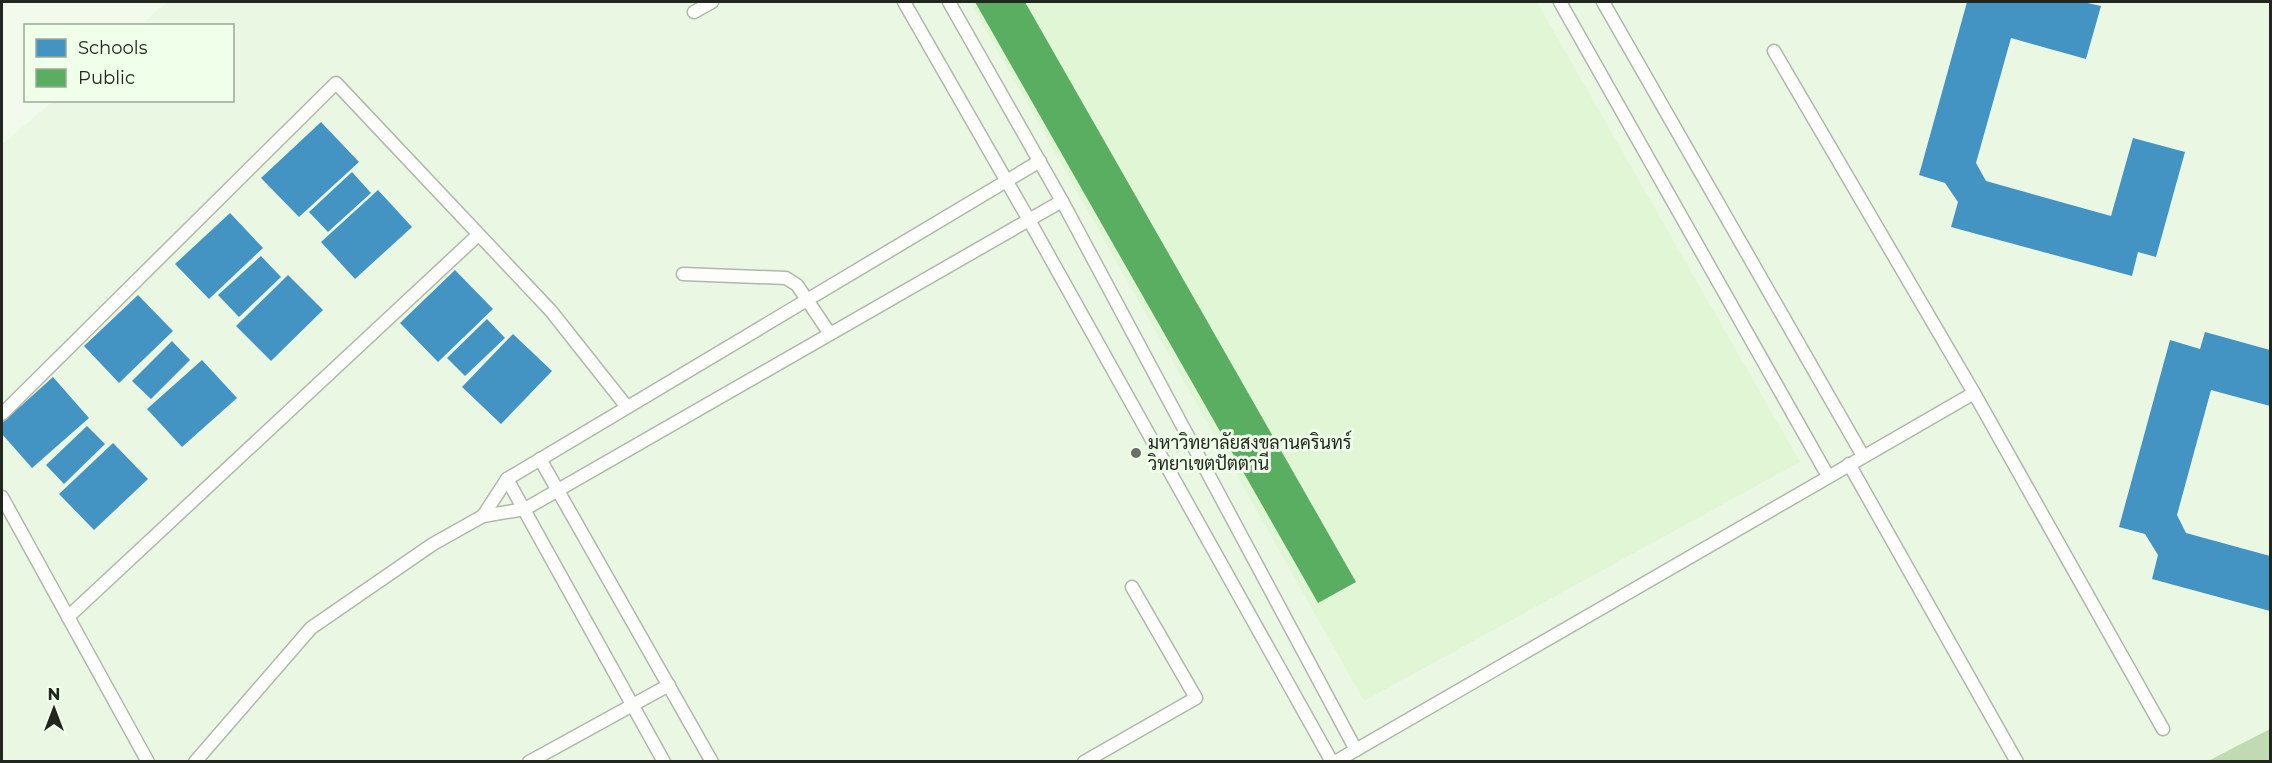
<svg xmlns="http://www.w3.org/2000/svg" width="2272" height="763" font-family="Montserrat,Sarabun,sans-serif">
  <rect width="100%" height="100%" fill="#f2faee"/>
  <path fill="#eaf8e3" d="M167,2h2103v759h-2268v-617l51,-43 179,-1v-74l-92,-1z"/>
  <path fill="#e0f6d5" d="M970,2h567l263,460 -436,239z"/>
  <path fill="#c0dab2" d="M2270,729v32h-62z"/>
  <g fill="#4393c3">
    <path d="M1967,2h116l18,4 -15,53 -75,-21 -35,125 10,18 125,35 22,-78 52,14 -29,105 -18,-5 -6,24 -181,-49 7,-25 -13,-19 -26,-8z"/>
    <path d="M321,122l38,40 -60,55 -38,-39z"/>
    <path d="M352,172l19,21 -43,39 -19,-20z"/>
    <path d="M378,190l34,37 -57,52 -34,-37z"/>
    <path d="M230,213l33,35 -54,51 -34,-35z"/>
    <path d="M261,256l20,21 -42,40 -21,-22z"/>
    <path d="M455,270l38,39 -55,53 -38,-39z"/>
    <path d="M288,275l35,35 -52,51 -35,-35z"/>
    <path d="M138,295l35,36 -54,52 -35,-37z"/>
    <path d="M487,319l18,19 -40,38 -18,-18z"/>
    <path d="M2205,332l65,18v56l-59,-16 -34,125 9,18 84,23v55l-118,-32 6,-24 -13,-21 -26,-7 51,-187 30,9z"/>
    <path d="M513,334l39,37 -51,53 -39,-37z"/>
    <path d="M172,341l18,19 -39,39 -19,-18z"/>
    <path d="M202,360l35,38 -55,49 -35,-38z"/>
    <path d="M53,377l36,41 -57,50 -30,-34v-11z"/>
    <path d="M87,426l18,18 -41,40 -18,-19z"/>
    <path d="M113,443l35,36 -54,51 -35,-36z"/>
  </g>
  <path fill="#5aae61" d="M975,2h50l331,580 -38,21z"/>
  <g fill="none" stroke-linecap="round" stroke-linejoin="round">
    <g stroke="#b1b7ad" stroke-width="15">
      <g id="lane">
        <path d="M904,2l125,218 303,542"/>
        <path d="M949,2l113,199 294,549"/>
        <path d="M1560,2l268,474"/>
        <path d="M1603,2l260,454"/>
        <path d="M694,12l18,-10"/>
        <path d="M1774,51l200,342 189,336"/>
        <path d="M683,274l103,4 11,7 33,49"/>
        <path d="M2,414l334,-331 215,228 76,96"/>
        <path d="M540,459l172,303"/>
        <path d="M1849,464l168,298"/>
        <path d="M507,479l157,283"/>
        <path d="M2,497l146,265"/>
        <path d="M483,516l24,-37 533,-318"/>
        <path d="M68,617l410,-382"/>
        <path d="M195,762l116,-134 122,-84 50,-28 42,-7 537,-308"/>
        <path d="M529,762l140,-77"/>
        <path d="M1084,762l112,-64 -64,-111"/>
        <path d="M1335,762l639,-369"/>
      </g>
    </g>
    <use href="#lane" stroke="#fdfefc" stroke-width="12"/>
  </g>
  <circle fill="#6a7067" stroke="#f0ffe9" stroke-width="2" cx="1136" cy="453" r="6"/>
  <g text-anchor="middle" stroke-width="6" stroke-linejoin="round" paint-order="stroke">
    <g font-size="18" fill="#21261e" stroke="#f0ffe9" text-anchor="start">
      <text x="1148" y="449">มหาวิทยาลัยสงขลานครินทร์<tspan x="1148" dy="21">วิทยาเขตปัตตานี</tspan></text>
    </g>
  </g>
  <rect width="2272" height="763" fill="none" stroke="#21261e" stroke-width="6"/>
  <rect x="24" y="24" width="210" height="78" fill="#f0ffe9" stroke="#9da898" stroke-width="1.5"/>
  <rect x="36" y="39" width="30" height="18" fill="#4393c3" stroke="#9da898" stroke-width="1.5"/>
  <text x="78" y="54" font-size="18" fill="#21261e">Schools</text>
  <rect x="36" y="69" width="30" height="18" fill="#5aae61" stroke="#9da898" stroke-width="1.5"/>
  <text x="78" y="84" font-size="18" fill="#21261e">Public</text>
  <g transform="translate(54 709)" stroke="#f0ffe9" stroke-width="4.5" paint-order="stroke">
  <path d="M0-4.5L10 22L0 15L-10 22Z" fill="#21261e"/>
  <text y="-9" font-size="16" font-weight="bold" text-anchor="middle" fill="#21261e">N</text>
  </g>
</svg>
